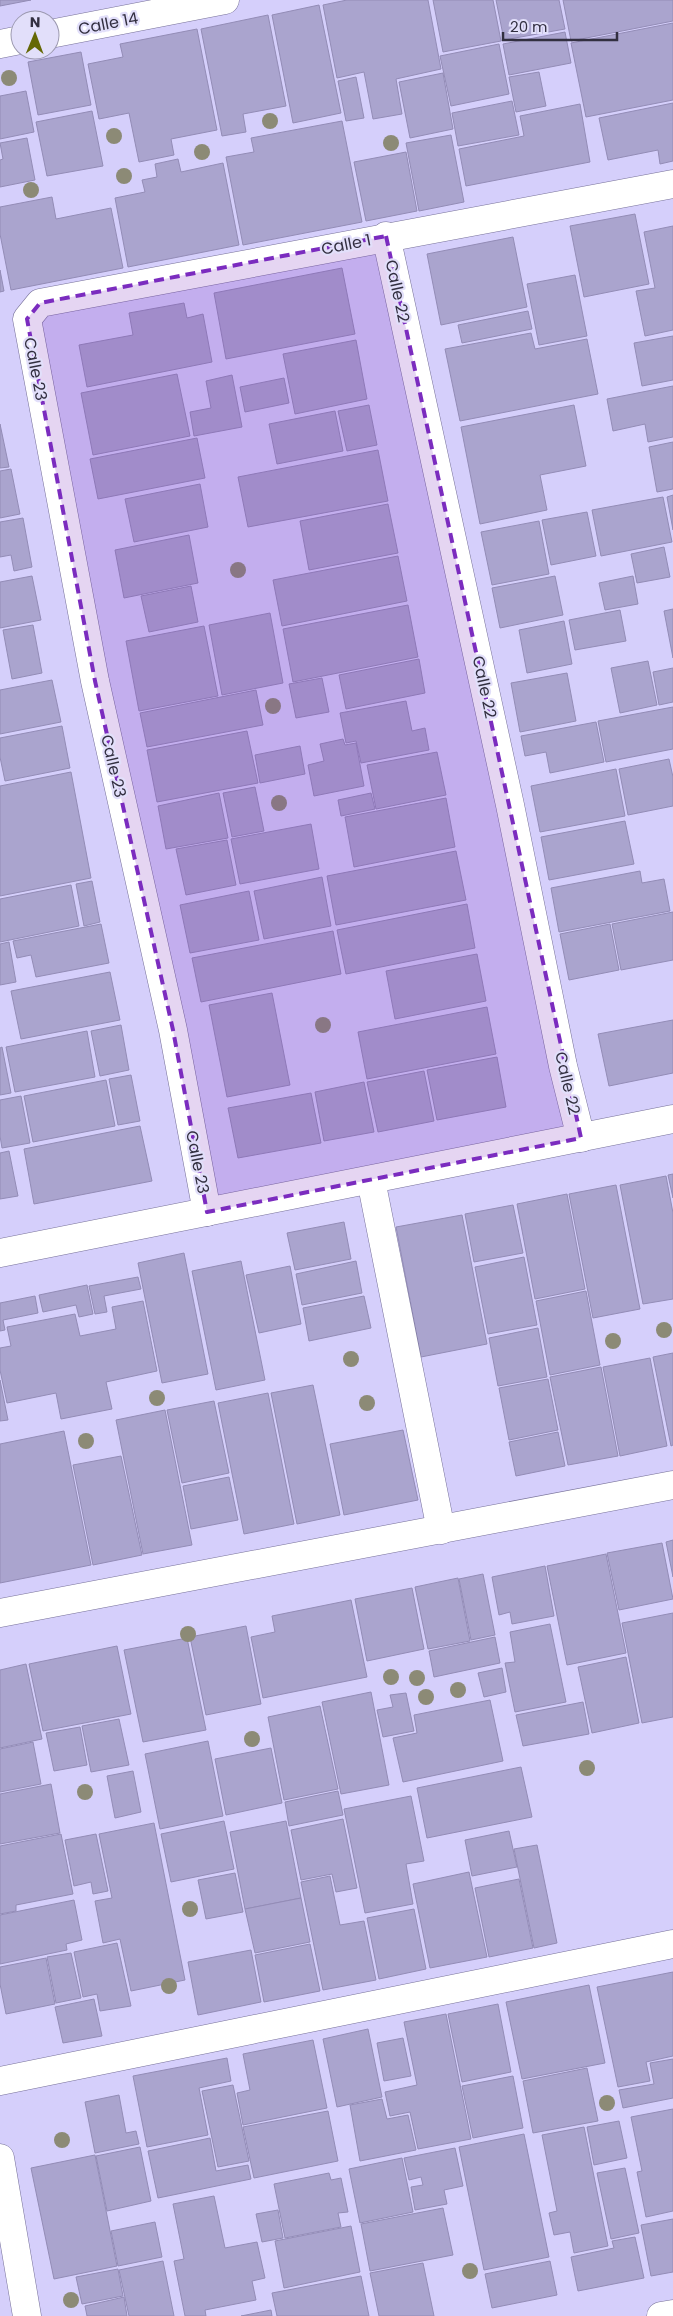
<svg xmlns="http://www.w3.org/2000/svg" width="673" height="2316" font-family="Poppins,sans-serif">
  <rect width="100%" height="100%" fill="#d5cffb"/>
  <g fill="#aaa4ce" stroke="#938cb6">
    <path d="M0,0h31l-31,6z"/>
    <path d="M347,0h81l13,69 -45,10 6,35 -29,5 -9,-47 -27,6 -14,-73z"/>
    <path d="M433,0h60l8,41 -58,11z"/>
    <path d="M496,0h63l6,29 -61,11z"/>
    <path d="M563,0h110v21l-102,20z"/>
    <path d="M319,5l22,108 -48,10 -21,-108z"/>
    <path d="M268,15l18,91 -43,8 3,18 -24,4 -21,-107z"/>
    <path d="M673,23v77l-87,17 -15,-74z"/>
    <path d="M197,29l20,101 -46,9 3,16 -35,7 -10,-49 -30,6 -11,-55 35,-7 -3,-13z"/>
    <path d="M565,32l6,31 -62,12 -6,-31z"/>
    <path d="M499,44l10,50 -58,12 -11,-50z"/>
    <path d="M81,52l10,53 -53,10 -10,-53z"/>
    <path d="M539,72l7,34 -30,6 -7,-35z"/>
    <path d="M443,73l10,56 -43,9 -11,-56z"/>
    <path d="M356,77l8,41 -18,3 -8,-40z"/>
    <path d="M26,91l8,41 -34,7v-43z"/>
    <path d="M512,101l7,34 -61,11 -6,-33z"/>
    <path d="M673,103v58l-13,3 -2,-14 -50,10 -9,-42z"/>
    <path d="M580,104l10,58 -124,24 -7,-37 65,-13 -4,-20z"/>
    <path d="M92,111l11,55 -56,10 -11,-54z"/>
    <path d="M342,121l20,101 -119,23 -17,-88 28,-5 -3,-14z"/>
    <path d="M451,135l13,67 -45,9 -13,-68z"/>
    <path d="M27,138l8,42 -35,7v-27l3,-1 -3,-16z"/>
    <path d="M406,152l11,59 -51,10 -12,-59z"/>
    <path d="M178,159l3,13 42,-9 16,82 -111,22 -13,-69 30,-6 -3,-12 15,-3 -2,-13z"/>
    <path d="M52,197l4,22 55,-11 12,60 -112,22 -11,-56v-27z"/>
    <path d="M635,214l14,70 -65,13 -14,-71z"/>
    <path d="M673,226v104l-28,6 -9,-45 19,-3 -11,-56z"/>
    <path d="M513,237l14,70 -86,18 -14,-71z"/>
    <path d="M342,268l13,66 -129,25 -12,-66z"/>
    <path d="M0,270l4,21 -4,1z"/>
    <path d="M575,275l12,61 -48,9 -12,-61z"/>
    <path d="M184,303l3,15 16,-4 9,48 -125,25 -8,-42 54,-10 -4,-22z"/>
    <path d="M528,311l4,18 -70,14 -4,-18z"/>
    <path d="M531,333l4,16 52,-10 11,55 -138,27 -15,-72z"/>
    <path d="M673,336v44l-31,6 -8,-43z"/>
    <path d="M356,340l11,59 -72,15 -12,-60z"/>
    <path d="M177,374l13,62 -97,19 -12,-62z"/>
    <path d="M232,375l10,52 -48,9 -4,-24 21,-4 -5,-27z"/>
    <path d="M284,378l5,25 -44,9 -5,-25z"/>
    <path d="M673,386v51l-25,5 -3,-18 -32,7 -6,-32z"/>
    <path d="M369,405l8,40 -30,6 -9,-40z"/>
    <path d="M574,405l12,61 -46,9 7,35 -67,14 -19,-97z"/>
    <path d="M335,411l8,40 -66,13 -8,-40z"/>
    <path d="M0,424l9,43 -9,1z"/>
    <path d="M197,438l8,40 -107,21 -8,-40z"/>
    <path d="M673,442v47l-16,3 -8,-45z"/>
    <path d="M378,450l10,51 -140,26 -10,-50z"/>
    <path d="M11,469l9,45 -20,4v-47z"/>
    <path d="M200,484l8,43 -74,15 -9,-43z"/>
    <path d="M673,495v35l-6,-33z"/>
    <path d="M663,497l9,45 -71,14 -9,-46z"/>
    <path d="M388,504l10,49 -89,17 -9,-49z"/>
    <path d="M587,512l9,44 -45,9 -9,-45z"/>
    <path d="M23,518l9,49 -18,4 -3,-16 -11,2v-35z"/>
    <path d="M539,521l10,53 -57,11 -11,-53z"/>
    <path d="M189,535l9,48 -74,15 -9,-48z"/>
    <path d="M664,547l6,30 -33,6 -6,-29z"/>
    <path d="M398,556l9,45 -125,25 -9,-46z"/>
    <path d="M32,576l9,44 -41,8v-46z"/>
    <path d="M555,576l8,39 -63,13 -8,-40z"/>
    <path d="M633,576l5,28 -33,6 -6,-27z"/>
    <path d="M191,586l7,36 -49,10 -8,-36z"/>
    <path d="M408,605l10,52 -125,25 -10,-53z"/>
    <path d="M673,609v49l-9,-47z"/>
    <path d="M620,610l6,31 -51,9 -6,-30z"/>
    <path d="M270,613l13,70 -61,12 -13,-70z"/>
    <path d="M564,621l8,43 -45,9 -8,-43z"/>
    <path d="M33,625l9,48 -30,6 -9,-49z"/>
    <path d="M204,626l14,70 -79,15 -13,-70z"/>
    <path d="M419,659l6,34 -79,16 -7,-34z"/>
    <path d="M648,661l9,44 -37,8 -9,-45z"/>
    <path d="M673,668v34l-14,3 -6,-33z"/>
    <path d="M567,673l9,48 -56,11 -9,-49z"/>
    <path d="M322,678l7,34 -33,6 -7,-34z"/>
    <path d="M52,680l9,42 -61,12v-44z"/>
    <path d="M256,690l7,35 -116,22 -7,-34z"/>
    <path d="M406,701l6,30 13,-3 4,22 -68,13 -5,-22 -10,2 -6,-30z"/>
    <path d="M673,707v42l-67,13 -8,-41z"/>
    <path d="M596,722l8,40 -54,11 -4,-21 -21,4 -4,-20z"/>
    <path d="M62,726l8,42 -65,13 -5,-24v-19z"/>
    <path d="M247,731l11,52 -101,19 -10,-52z"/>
    <path d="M343,739l2,6 11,-2 8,43 -50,10 -6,-31 16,-4 -4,-17z"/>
    <path d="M300,746l5,28 -45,9 -5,-28z"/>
    <path d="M437,752l9,43 -70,14 -9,-44z"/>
    <path d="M669,759l4,18v29l-45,9 -9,-46z"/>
    <path d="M616,769l9,47 -85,16 -9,-46z"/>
    <path d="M71,772l20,106 -91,18v-110z"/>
    <path d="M255,787l9,44 -32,6 -9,-44z"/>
    <path d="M219,793l9,45 -62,11 -8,-43z"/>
    <path d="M371,793l4,16 -34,7 -3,-16z"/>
    <path d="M446,798l9,49 -101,20 -9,-50z"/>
    <path d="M625,821l9,43 -85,16 -8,-43z"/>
    <path d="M311,824l8,45 -79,15 -9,-45z"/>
    <path d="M227,840l9,45 -50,10 -10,-46z"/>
    <path d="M456,851l10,49 -130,25 -9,-49z"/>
    <path d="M640,871l2,12 22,-4 6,32 -111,21 -8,-44z"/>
    <path d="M322,877l9,49 -67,13 -10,-48z"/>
    <path d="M92,881l8,41 -16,4 -8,-42z"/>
    <path d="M71,885l8,41 -79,16v-43z"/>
    <path d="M249,891l10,49 -69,13 -10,-48z"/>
    <path d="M467,904l8,44 -129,26 -9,-44z"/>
    <path d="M673,912v48l-52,10 -9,-46z"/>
    <path d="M101,924l8,39 -73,14 -5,-22 -14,3 -4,-17z"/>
    <path d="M610,924l9,46 -50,10 -9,-46z"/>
    <path d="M333,931l8,43 -140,28 -9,-44z"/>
    <path d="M9,942l7,40 -16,3v-41z"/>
    <path d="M477,954l9,47 -91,18 -9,-48z"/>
    <path d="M110,972l10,48 -99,19 -10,-48z"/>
    <path d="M272,993l18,92 -63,12 -18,-92z"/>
    <path d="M487,1007l9,47 -129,25 -9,-47z"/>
    <path d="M673,1020v53l-64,13 -11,-52z"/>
    <path d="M121,1025l8,45 -29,6 -9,-45z"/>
    <path d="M87,1031l8,46 -80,15 -9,-45z"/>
    <path d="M2,1047l9,46 -11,2v-47z"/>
    <path d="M497,1057l9,50 -69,13 -10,-50z"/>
    <path d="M424,1071l10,50 -56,11 -11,-50z"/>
    <path d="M131,1075l9,46 -22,4 -9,-46z"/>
    <path d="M106,1080l9,46 -82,16 -9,-46z"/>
    <path d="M364,1082l10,50 -50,9 -9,-49z"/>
    <path d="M311,1093l10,50 -83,15 -10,-50z"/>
    <path d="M21,1096l9,47 -28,5 -2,-12v-36z"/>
    <path d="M140,1126l12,55 -118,23 -10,-55z"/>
    <path d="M9,1151l9,45 -18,3v-46z"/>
    <path d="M673,1174v24l-5,-23z"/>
    <path d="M666,1176l7,37v86l-30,5 -23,-119z"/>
    <path d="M616,1185l24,124 -47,9 -24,-124z"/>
    <path d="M567,1194l18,95 -50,10 -18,-95z"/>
    <path d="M513,1205l10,48 -49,9 -9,-48z"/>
    <path d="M462,1215l25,129 -66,13 -25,-130z"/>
    <path d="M344,1222l7,37 -56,11 -8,-37z"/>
    <path d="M184,1253l24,121 -46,9 -24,-120z"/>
    <path d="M524,1257l13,68 -49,9 -13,-67z"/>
    <path d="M241,1261l24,119 -49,10 -24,-119z"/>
    <path d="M356,1261l6,32 -60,12 -6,-31z"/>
    <path d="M290,1266l11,58 -42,9 -13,-58z"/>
    <path d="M138,1277l3,12 -37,7 3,16 -12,2 -6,-28z"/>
    <path d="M87,1285l6,29 -14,3 -3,-12 -33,7 -4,-17z"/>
    <path d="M586,1291l14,74 -50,10 -14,-74z"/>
    <path d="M35,1296l3,17 -35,7 2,10 -5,1v-28z"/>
    <path d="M364,1296l7,32 -62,13 -6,-33z"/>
    <path d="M143,1301l14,70 -51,11 6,27 -51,10 -5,-26 -49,10 -7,-33v-22l11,-2 -4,-19 68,-13 5,22 36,-7 -4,-22z"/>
    <path d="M538,1328l9,49 -49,9 -9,-48z"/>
    <path d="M673,1353v92l-2,1 -18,-89z"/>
    <path d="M650,1358l17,88 -47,10 -17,-89z"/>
    <path d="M601,1367l17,89 -50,9 -18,-88z"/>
    <path d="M548,1379l10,51 -49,10 -10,-52z"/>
    <path d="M0,1380l8,40 -8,1z"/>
    <path d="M313,1385l27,130 -43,9 -26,-131z"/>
    <path d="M268,1393l26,131 -50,10 -26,-131z"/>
    <path d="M214,1401l15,72 -47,10 -15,-73z"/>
    <path d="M165,1410l27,135 -49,9 -27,-134z"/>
    <path d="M403,1430l15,70 -74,15 -14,-71z"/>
    <path d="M64,1431l27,134 -91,18v-139z"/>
    <path d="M558,1432l7,34 -49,10 -7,-34z"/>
    <path d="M121,1456l21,99 -49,10 -20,-100z"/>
    <path d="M229,1477l9,43 -47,9 -8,-43z"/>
    <path d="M673,1540v37l-7,-35z"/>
    <path d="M662,1543l11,56 -54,11 -12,-57z"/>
    <path d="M606,1554l20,99 -59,12 -20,-99z"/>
    <path d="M545,1566l9,50 -42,8 -2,-12 -11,3 -7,-38z"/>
    <path d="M483,1574l12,61 -24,5 -12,-61z"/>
    <path d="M458,1578l12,63 -42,8 -13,-62z"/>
    <path d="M412,1588l12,61 -57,12 -12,-62z"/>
    <path d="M351,1600l16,77 -104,21 -12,-61 24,-5 -3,-16z"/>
    <path d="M673,1613v104l-31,6 -20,-100z"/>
    <path d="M550,1624l16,78 -51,10 -10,-49 10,-1 -5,-30z"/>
    <path d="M246,1626l15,78 -55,11 -16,-78z"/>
    <path d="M495,1637l5,26 -66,14 -5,-26z"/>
    <path d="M187,1638l19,92 -63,12 -19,-92z"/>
    <path d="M117,1646l14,68 -88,17 -14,-67z"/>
    <path d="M626,1657l13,66 -47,10 -14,-66z"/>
    <path d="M26,1664l16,75 -42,9v-78z"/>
    <path d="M502,1668l4,24 -22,5 -6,-24z"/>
    <path d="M371,1692l18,93 -48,9 -19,-92z"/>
    <path d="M406,1693l8,38 -31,6 -6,-27 16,-3 -3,-12z"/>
    <path d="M490,1700l13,61 -100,21 -10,-44 24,-5 -3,-18z"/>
    <path d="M583,1702l6,32 -66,12 -7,-31z"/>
    <path d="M320,1706l18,83 -54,11 -16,-83z"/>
    <path d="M119,1719l10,46 -38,7 -9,-46z"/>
    <path d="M80,1727l7,38 -33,6 -8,-38z"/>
    <path d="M208,1741l15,75 -63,13 -15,-75z"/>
    <path d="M33,1742l8,42 -41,8v-43z"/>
    <path d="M271,1748l11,55 -56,12 -11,-56z"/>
    <path d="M521,1767l11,50 -105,21 -10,-50z"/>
    <path d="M133,1771l8,41 -26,6 -8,-42z"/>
    <path d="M51,1784l9,49 -60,11v-50z"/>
    <path d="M338,1791l5,24 -54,11 -4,-24z"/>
    <path d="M411,1796l13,65 -18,3 7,40 -48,9 -21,-104z"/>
    <path d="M343,1819l14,69 -21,4 -4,-18 -31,6 -10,-50z"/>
    <path d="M224,1821l10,48 -63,13 -10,-48z"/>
    <path d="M286,1821l15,77 -56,11 -15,-77z"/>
    <path d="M154,1823l31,157 -54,11 -11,-52 -17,4 -8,-42 17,-3 -13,-64z"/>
    <path d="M509,1831l8,36 -45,9 -7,-36z"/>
    <path d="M61,1834l12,60 -57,11v6l-16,3v-68z"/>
    <path d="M96,1834l12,57 -15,3 -2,-12 -17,4 -9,-46z"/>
    <path d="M537,1845l20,98 -23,5 -20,-99z"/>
    <path d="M469,1872l18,85 -57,11 -17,-84z"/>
    <path d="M235,1873l8,39 -37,7 -8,-39z"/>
    <path d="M330,1876l10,49 24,-4 12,59 -53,10 -22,-108z"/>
    <path d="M519,1879l14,69 -44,9 -14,-69z"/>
    <path d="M301,1898l9,44 -55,11 -10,-44z"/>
    <path d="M74,1900l8,40 -16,4 1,6 -67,14v-49z"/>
    <path d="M414,1909l12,60 -47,10 -12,-61z"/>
    <path d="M117,1943l14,63 -31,5 -3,-17 -14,3 -9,-45z"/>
    <path d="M310,1944l10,47 -56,11 -9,-47z"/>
    <path d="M251,1950l10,52 -63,13 -10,-53z"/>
    <path d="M71,1953l10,45 -25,5 -9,-46z"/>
    <path d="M46,1958l9,46 -49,10 -6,-30v-17z"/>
    <path d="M673,1972v84l-27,6 4,19 -32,6 -21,-100z"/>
    <path d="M589,1985l16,78 -83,16 -16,-77z"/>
    <path d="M94,1999l8,37 -39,7 -8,-36z"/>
    <path d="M498,2004l13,68 -49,10 -14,-68z"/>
    <path d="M446,2014l25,125 -53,10 -8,-37 -20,4 -5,-24 32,-7 -13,-63z"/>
    <path d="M368,2029l14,68 -45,10 -14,-68z"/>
    <path d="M403,2038l8,38 -27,5 -7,-38z"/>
    <path d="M313,2040l14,68 -84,17 -6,-32 13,-3 -7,-36z"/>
    <path d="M227,2058l4,23 -32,7 9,47 -61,12 -14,-71z"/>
    <path d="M673,2059v39l-50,10 -4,-18 35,-6 -4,-21z"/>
    <path d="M587,2068l11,53 -65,12 -10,-52z"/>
    <path d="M513,2076l10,52 -50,10 -11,-52z"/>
    <path d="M233,2085l16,76 -31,6 -16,-76z"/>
    <path d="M119,2095l7,38 10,-2 3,13 -44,9 -10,-51z"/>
    <path d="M382,2099l5,20 21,-4 8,35 -56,11 -10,-56z"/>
    <path d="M673,2109v102l-27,6 -9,-45 5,-1 -11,-54z"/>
    <path d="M328,2111l10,50 -84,17 -11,-51z"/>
    <path d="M619,2121l8,37 -33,7 -7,-38z"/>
    <path d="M584,2127l24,119 -34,7 -4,-21 -16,3 -5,-22 8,-2 -15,-76z"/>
    <path d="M524,2134l25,123 -65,13 -25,-123z"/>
    <path d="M210,2138l6,33 32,-6 3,14 -93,19 -10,-47z"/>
    <path d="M140,2147l11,54 -44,10 -11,-55z"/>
    <path d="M455,2148l8,38 -19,4 3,14 -32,6 -4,-23 12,-2 -2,-8 -12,3 -5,-22z"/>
    <path d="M95,2155l22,111 -63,13 -23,-111z"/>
    <path d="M402,2158l11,54 -53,11 -11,-54z"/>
    <path d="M625,2168l14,65 -28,6 -14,-66z"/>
    <path d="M329,2173l2,7 10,-2 7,34 -10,1 3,14 -56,11 -11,-54z"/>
    <path d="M214,2196l11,52 32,-6 8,36 -13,3 4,19 -51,10 1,6h-21l-11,-55 10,-2 -11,-55z"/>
    <path d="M443,2208l10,47 -83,16 -9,-47z"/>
    <path d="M278,2210l5,28 -21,4 -6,-28z"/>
    <path d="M673,2219v53l-22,4 -10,-51z"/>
    <path d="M155,2222l7,35 -44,9 -7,-35z"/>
    <path d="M351,2226l9,46 -76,16 -9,-47z"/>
    <path d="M635,2237l9,41 -66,13 -7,-34 43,-9 -2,-7z"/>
    <path d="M163,2261l11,55h-45l-10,-46z"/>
    <path d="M550,2261l7,34 -65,13 -7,-34z"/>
    <path d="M423,2263l11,53h-55l-9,-43z"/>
    <path d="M118,2269l5,27 -41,8 -6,-27z"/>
    <path d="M361,2276l8,40h-92l-5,-23z"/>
    <path d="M124,2297l3,19h-40l-2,-10z"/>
    <path d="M271,2310l1,6h-31z"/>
  </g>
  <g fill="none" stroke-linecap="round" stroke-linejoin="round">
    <g stroke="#777199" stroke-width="29">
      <g id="street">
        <path d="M50,34l175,-34"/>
        <path d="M0,44l20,-4"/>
        <path d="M386,236l124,569 53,261 18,72"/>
        <path d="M371,1180l70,350"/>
        <path d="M207,1212l-34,-182 -78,-349 -68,-362 13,-16 633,-119"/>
        <path d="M0,1253l673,-134"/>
        <path d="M0,1613l673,-128"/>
        <path d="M0,2081l673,-137"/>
        <path d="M0,2158l27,158"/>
        <path d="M661,2316l12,-2"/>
      </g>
    </g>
    <use href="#street" stroke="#fff" stroke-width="28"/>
  </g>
  <g fill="#8c8a76">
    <circle cx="9" cy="78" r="8"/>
    <circle cx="270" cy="121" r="8"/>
    <circle cx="114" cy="136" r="8"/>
    <circle cx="391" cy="143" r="8"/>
    <circle cx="202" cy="152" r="8"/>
    <circle cx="124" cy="176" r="8"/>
    <circle cx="31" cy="190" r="8"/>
    <circle cx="238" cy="570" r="8"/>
    <circle cx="273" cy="706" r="8"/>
    <circle cx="279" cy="803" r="8"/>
    <circle cx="323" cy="1025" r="8"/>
    <circle cx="664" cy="1330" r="8"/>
    <circle cx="613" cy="1341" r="8"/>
    <circle cx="351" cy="1359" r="8"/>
    <circle cx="157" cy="1398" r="8"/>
    <circle cx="367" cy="1403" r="8"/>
    <circle cx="86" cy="1441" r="8"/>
    <circle cx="188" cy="1634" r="8"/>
    <circle cx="391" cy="1677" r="8"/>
    <circle cx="417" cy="1678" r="8"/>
    <circle cx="458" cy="1690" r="8"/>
    <circle cx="426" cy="1697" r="8"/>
    <circle cx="252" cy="1739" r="8"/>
    <circle cx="587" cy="1768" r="8"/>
    <circle cx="85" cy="1792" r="8"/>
    <circle cx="190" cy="1909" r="8"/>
    <circle cx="169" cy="1986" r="8"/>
    <circle cx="607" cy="2103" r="8"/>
    <circle cx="62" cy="2140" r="8"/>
    <circle cx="470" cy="2271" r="8"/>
    <circle cx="71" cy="2300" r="8"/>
  </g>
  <path fill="#7b2cbf" fill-opacity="0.2" stroke="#7b2cbf" stroke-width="4" stroke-dasharray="10 6" stroke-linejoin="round" d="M386,236l195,902 -374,74 -34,-182 -78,-349 -68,-362 13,-16z"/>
  <g text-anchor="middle" stroke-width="4.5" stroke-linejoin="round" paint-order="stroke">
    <g font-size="16" fill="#322f40" stroke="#e2dffa">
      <text transform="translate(108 23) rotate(-11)" y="6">Calle 14</text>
      <text transform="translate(346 244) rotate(-11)" y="6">Calle 1</text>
      <text transform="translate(398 291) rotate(78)" y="6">Calle 22</text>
      <text transform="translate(36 369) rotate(79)" y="6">Calle 23</text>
      <text transform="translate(485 687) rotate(78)" y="6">Calle 22</text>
      <text transform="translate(114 766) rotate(77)" y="6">Calle 23</text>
      <text transform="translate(568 1083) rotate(77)" y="6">Calle 22</text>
      <text transform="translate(198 1162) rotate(79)" y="6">Calle 23</text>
    </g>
  </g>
  <g transform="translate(35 35) rotate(1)"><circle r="24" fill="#e2dffa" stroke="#9c99b0"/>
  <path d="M0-4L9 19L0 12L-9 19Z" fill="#656805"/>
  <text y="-8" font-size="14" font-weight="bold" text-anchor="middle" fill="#322f40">N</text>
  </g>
  <path d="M503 32v8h114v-8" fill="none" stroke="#322f40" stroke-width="2.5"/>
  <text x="510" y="32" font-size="15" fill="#322f40" stroke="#e2dffa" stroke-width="4" paint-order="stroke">20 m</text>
</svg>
